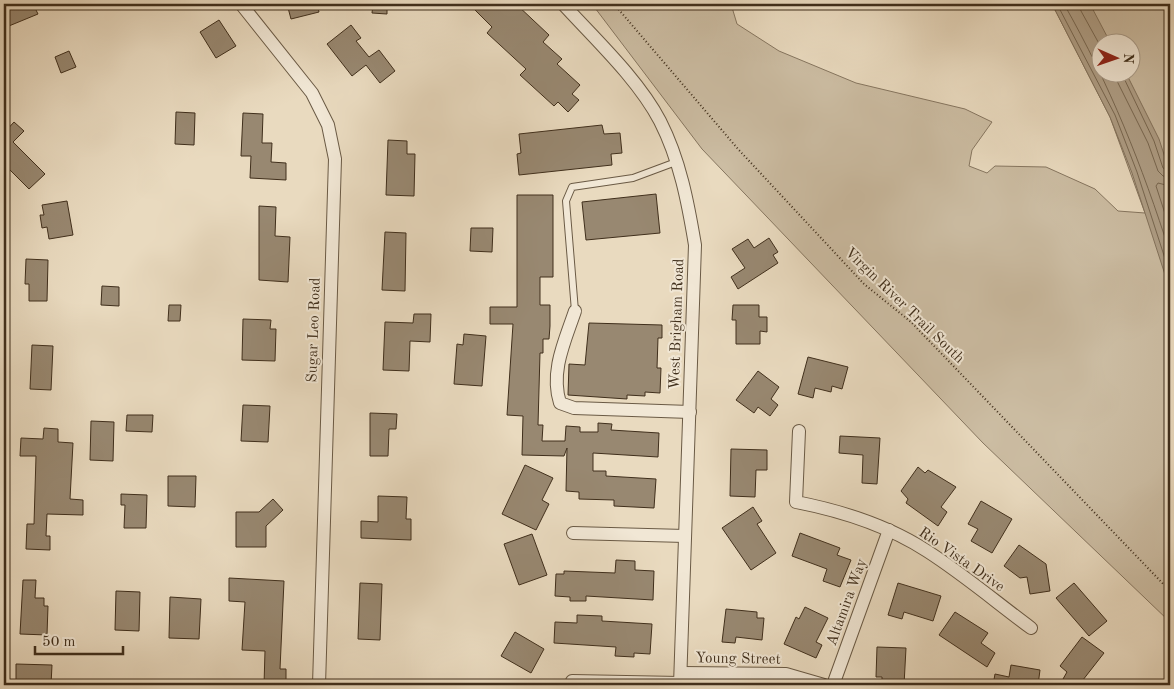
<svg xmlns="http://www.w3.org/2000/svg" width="1174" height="689" font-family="'Old Standard TT',serif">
  <rect width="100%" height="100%" fill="#e9dabf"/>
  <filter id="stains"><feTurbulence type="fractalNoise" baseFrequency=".004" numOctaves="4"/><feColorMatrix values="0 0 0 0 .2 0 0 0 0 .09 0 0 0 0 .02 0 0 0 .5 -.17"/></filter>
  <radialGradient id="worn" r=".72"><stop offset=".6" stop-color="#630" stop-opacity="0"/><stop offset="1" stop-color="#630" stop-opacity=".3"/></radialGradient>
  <path fill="#ccbda3" stroke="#867660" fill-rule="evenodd" d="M592,4h139l6,20 42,27 77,32 109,26 27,13 -20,28 -3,16 18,7 8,-7 51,1 49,22 23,22 27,2 -35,-96 -58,-113h118v618l-187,-179 -281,-294zM1102,42h30v30h-30z"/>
  <path fill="#b0a088" stroke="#83735d" d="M1052,4h38l20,38h-8v30l24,1 33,66 11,34v117l-38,-117 -22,-56z"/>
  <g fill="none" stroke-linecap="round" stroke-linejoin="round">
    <g stroke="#786852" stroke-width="1">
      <path d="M1057,4l58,111 22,57 33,102"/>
      <path d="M1064,4c46,81 78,161 106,249"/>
      <path d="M1079,4l2,7 21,38"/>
      <path d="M1115,72l1,7 32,64 10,28 5,5 7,2"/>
      <path d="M1121,72l33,69 9,27 7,4"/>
      <path d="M1170,186l-12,-3 -2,3 14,43"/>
    </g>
  </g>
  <g fill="#988871" stroke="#402f1c">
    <path d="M4,4h29l5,10 -34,14z"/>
    <path d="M287,4h30l2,8 -28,7z"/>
    <path d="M373,4h14v10l-15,-1z"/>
    <path d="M469,4h47l33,31 -6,7 19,17 -5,5 23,21 -8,9 7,6 -11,12 -10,-10 -4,4 -34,-31 6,-6 -39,-36 5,-6z"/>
    <path d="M219,20l17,26 -20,12 -16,-26z"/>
    <path d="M351,25l10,13 -5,3 13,16 10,-7 16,21 -15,12 -14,-18 -14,11 -25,-32z"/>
    <path d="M69,51l7,16 -15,6 -6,-16z"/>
    <path d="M176,112l19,1 -1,32 -19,-1z"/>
    <path d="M243,113l20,1 -1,29h10l-1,19 15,1v17l-36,-2 1,-22h-10z"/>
    <path d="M14,122l10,9 -11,11 32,32 -16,15 -25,-25v-31z"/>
    <path d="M602,125l2,9 16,-1 2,20 -11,1 1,11 -93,10 -2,-21 4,-1 -2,-19z"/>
    <path d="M388,140l19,1v13h8l-1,42 -28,-1z"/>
    <path d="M656,194l4,39 -74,7 -4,-38z"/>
    <path d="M517,195h36v82h-13v28h10v21l-1,13h-6v14h-3l-2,72h5l-1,16h23l1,-15 14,1v5h18v-9l14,1 -1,6 48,3 -1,24 -65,-4v18h13v5l50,3 -2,29 -40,-2v-6l-35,-1v-7l-13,-1 1,-43 -3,8 -42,-1 1,-39 -16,-1 6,-91h-23v-17h27z"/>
    <path d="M67,201l6,34 -24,4 -2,-12 -5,1 -2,-13h4l-2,-10z"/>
    <path d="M259,206l17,1 -1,29 15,1 -2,45 -29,-2z"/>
    <path d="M471,228h22l-1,24 -22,-1z"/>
    <path d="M385,232l21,1 -1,58 -23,-1z"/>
    <path d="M769,238l9,14 -5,3 5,8 -40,26 -7,-12 14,-9 -13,-19 16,-10 6,9z"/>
    <path d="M26,259l22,1 -1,41h-18v-17h-4z"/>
    <path d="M102,286l17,1v19l-18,-1z"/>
    <path d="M169,305h12l-1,16h-12z"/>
    <path d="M733,305h26v12h8v15l-7,-1v13h-24v-24h-4z"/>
    <path d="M414,314h17l-1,28 -20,-1 -1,30 -26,-1 2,-48 28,1z"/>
    <path d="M243,319l28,1 -1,9h6l-1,32 -33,-1z"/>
    <path d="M589,323l73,2v13h-4l-1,30h4l-1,25 -15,-1v4l-18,-1v4l-59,-4 1,-31 16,1z"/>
    <path d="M464,334l22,2 -4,50 -28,-2 3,-40 6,1z"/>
    <path d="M32,345l21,1 -2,44 -21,-1z"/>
    <path d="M808,357l40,10 -6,22 -10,-3 -1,6 -16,-4 -2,10 -15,-4z"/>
    <path d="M758,371l21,16 -8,12 7,6 -8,11 -12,-9 -4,6 -18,-13z"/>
    <path d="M243,405l27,1 -2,36 -27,-1z"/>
    <path d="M370,413l27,1 -1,15h-7l-1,27h-18z"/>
    <path d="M127,415h26l-1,17 -26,-1z"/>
    <path d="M91,421l23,1 -1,39 -23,-1z"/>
    <path d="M44,428l14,1v13l15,1 -3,56 13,1v15l-36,-1 -1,22h4v14l-24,-1 1,-25h7l2,-68h-16l1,-18 22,1z"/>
    <path d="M840,436l40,2 -3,46 -15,-1 1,-28 -24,-2z"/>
    <path d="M731,449l36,1v20h-11l-1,27 -25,-1z"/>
    <path d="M525,465l28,13 -11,22 7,4 -13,26 -34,-16z"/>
    <path d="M918,467l7,6 3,-3 28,17 -15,20 6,5 -9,14 -32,-23 2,-4 -7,-8z"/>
    <path d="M168,476h28l-1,31 -27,-1z"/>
    <path d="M121,494l26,1 -1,33h-22l1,-23h-4z"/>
    <path d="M378,496l29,1 -1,22h5v21l-50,-2v-17l17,1z"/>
    <path d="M273,499l10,11 -17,16v21h-30v-35h23z"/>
    <path d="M981,501l31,18 -20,34 -21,-12 7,-12 -10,-5z"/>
    <path d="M753,507l9,14 -5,3 19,29 -25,17 -29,-42z"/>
    <path d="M800,533l40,15 -3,7 14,5 -11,27 -17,-6 4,-12 -35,-13z"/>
    <path d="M532,534l15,41 -28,10 -15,-41z"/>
    <path d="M1019,545l27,19 4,27 -20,3 -3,-17 -7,1 -16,-12z"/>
    <path d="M616,560l19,1v9l19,1 -1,29 -67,-4v5h-16v-4l-15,-1 1,-22h8v-3l51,2z"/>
    <path d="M229,578l55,3 -4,88h6v16h-22l1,-34 -23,-1 3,-48 -16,-1z"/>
    <path d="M23,580h13l-1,18h9v8h4l-1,29 -27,-1z"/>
    <path d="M360,583l22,1 -2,56 -22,-1z"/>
    <path d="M898,583l43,13 -8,25 -29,-9 -2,7 -14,-4z"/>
    <path d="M1074,583l33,38 -18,15 -33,-38z"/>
    <path d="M116,591l24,1 -1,39 -24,-1z"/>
    <path d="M170,597l31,2 -2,40 -30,-1z"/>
    <path d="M805,607l23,11 -12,24 6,3 -6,13 -32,-14 12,-27 3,2z"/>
    <path d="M726,609l31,3v6h7l-2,22 -26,-3 -1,6 -13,-1z"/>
    <path d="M955,612l33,21 -7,10 14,10 -8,14 -48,-32z"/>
    <path d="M577,615l25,1v5l50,3 -2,30 -16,-1v4l-19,-1 1,-9 -62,-4 1,-21 22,1z"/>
    <path d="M515,632l29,17 -13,24 -30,-17z"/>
    <path d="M1082,637l22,16 -25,32h-7l-9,-6 4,-7 -7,-6z"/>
    <path d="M877,647l29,1 -2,37h-22v-8h-6z"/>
    <path d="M16,664l36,1 -1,20h-35z"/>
    <path d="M1011,665l29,5 -2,15h-45l2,-11 14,3z"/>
  </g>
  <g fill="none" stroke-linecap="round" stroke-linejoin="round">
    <g stroke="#6a5a45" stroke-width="8">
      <path id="lane" d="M575,311l-9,-110 6,-14 61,-9 43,-16"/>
    </g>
    <g stroke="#6a5a45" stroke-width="14">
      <g id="street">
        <path d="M241,4l71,89 16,32 7,34 -16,526"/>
        <path d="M563,4c32,35 75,75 97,117 20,39 28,82 35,124l-15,440"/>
        <path d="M575,311c-10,30 -25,60 -15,92l14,5 116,4"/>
        <path d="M799,431l-3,71c46,9 91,23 131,49 36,23 69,51 104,77"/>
        <path d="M573,533l112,3"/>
        <path d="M681,673l105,1 38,11"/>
        <path d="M572,681l108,2"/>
        <path d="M833,685l56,-155"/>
      </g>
    </g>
    <path stroke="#402f1c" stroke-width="2" stroke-dasharray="1 2.5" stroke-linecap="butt" d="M614,4l124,145 126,135 47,38 259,269"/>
    <use href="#lane" stroke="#f1e7d5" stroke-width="6"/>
    <use href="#street" stroke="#f1e7d5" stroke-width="12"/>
  </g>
  <g text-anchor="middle" stroke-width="4" stroke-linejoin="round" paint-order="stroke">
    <g font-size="15" fill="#402f1c" stroke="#f1e7d5">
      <text transform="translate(905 305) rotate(44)" y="5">Virgin River Trail South</text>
      <text transform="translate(676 324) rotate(-88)" y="5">West Brigham Road</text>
      <text transform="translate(313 330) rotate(-88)" y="5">Sugar Leo Road</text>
      <text transform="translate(962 559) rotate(35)" y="5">Rio Vista Drive</text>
      <text transform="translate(846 602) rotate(-70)" y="5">Altamira Way</text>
      <text transform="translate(738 658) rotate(1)" y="5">Young Street</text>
    </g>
  </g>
  <rect width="1174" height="689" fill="none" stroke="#e9dabf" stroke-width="20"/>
  <rect x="5" y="5" width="1164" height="679" fill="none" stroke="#402f1c" stroke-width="2.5"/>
  <rect x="10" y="10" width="1154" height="669" fill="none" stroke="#402f1c"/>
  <g transform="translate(1116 58) rotate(92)"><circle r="24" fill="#f1e7d5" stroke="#aa9d8b"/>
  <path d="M0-4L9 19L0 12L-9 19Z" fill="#8f2418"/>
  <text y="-8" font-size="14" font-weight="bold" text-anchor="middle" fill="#402f1c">N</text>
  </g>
  <path d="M35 646v8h88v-8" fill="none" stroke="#402f1c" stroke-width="2.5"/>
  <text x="42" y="646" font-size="15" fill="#402f1c" stroke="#f1e7d5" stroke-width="4" paint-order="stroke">50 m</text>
  <rect width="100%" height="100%" filter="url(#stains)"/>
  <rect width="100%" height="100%" fill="url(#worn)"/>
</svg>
